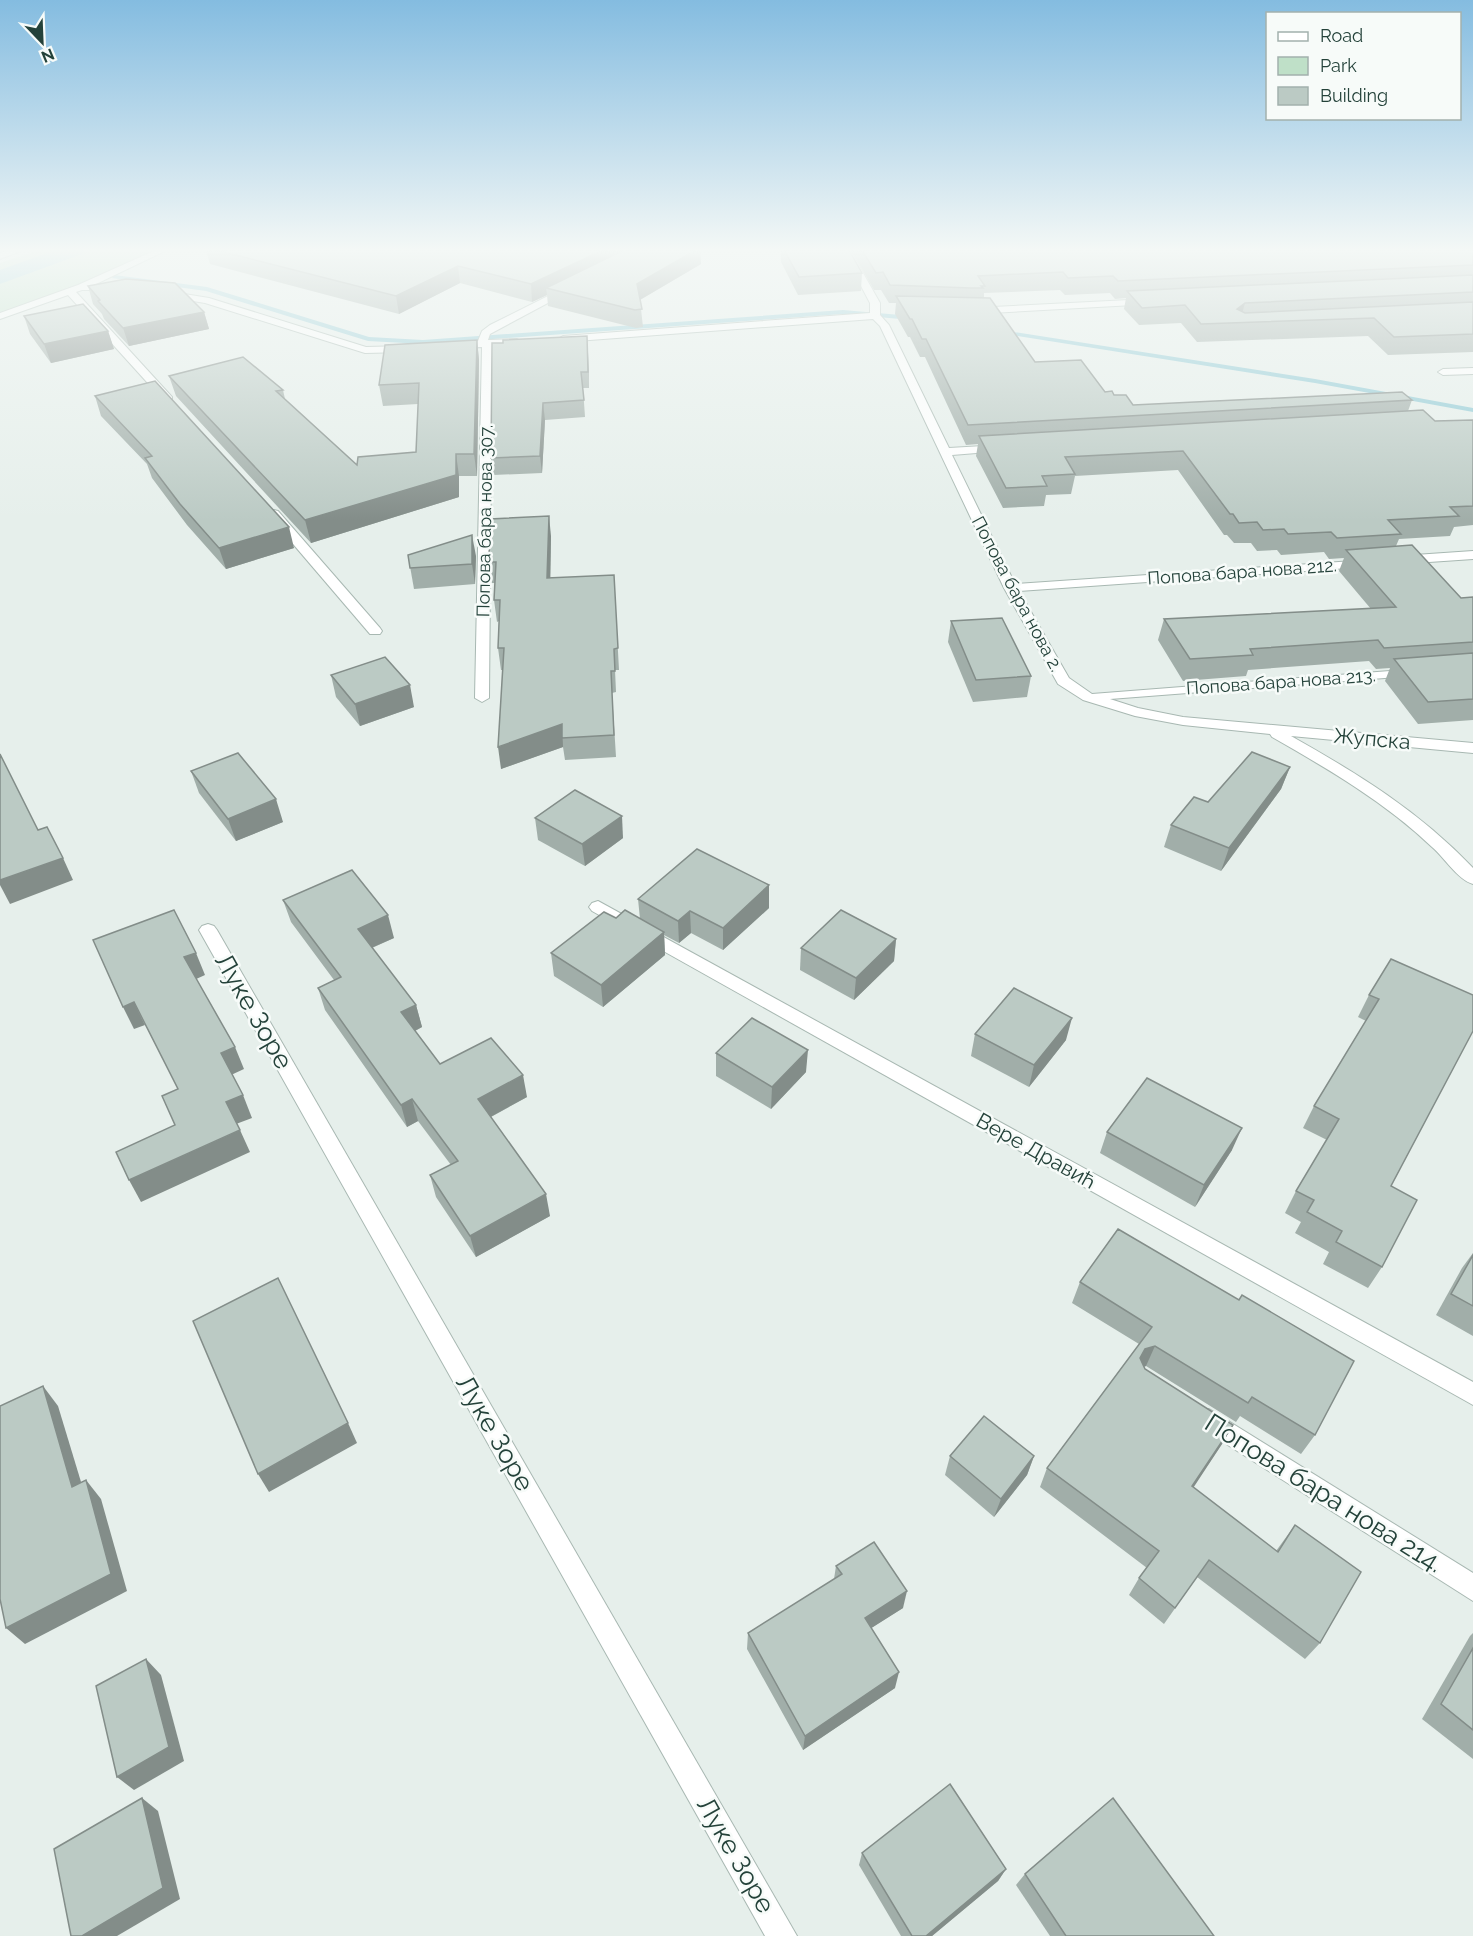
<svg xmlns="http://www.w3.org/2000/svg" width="1473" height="1936" font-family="Raleway,sans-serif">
  <rect width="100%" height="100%" fill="#e6efeb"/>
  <path fill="#bfe0c8" d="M39,250h126l-84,37 -81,29v-53z"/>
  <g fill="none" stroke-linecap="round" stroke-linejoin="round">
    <g fill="#8ec9d4" fill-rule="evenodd">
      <path d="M114,275l93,12 162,50 54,3 420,-30 69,6 3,2 -3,2 -69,-6 -420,30 -55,-3 -162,-50 -94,-13z"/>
      <path d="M1001,330l314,49 158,29v4l-158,-29 -316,-50v-2z"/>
    </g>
    <path fill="#8ec9d4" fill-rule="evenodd" d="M56,250h29l-3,4 -82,30v-14z"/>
    <g stroke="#a8b8b2" stroke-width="2">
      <g id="minor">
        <path d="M11,250h12l-23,9v-6z"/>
        <path d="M156,250h11l-73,35h18l5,3 -2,2h-33l-6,2 96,105v4h-8l-96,-106 -68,24v-6l78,-28z"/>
        <path d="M842,250h8l30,53v12l9,10 60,123 52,-3 6,3 -6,3 -49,4 63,129 353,-24 1,3 -1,3 -5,1 -344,24 50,87 23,16 324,-25 2,3 -7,4 -301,23 28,9 45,9 290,26v10l-182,-17c66,37 129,76 182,132v16c-15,-4 -29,-27 -41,-37 -47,-45 -104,-78 -160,-110l-2,-3 -87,-9 -48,-9 -52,-16 -25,-16 -54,-96 -124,-262 -7,-7 -310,23 -5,-3 5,-3 307,-23v-10z"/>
        <path d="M566,287l8,2 -84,45 -2,6 29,-1 5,3 -5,3 -25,1 -3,352 -7,4 -7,-4 7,-351 -27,1 -5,-3 5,-3 23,-1 4,-10 8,-6z"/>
        <path d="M166,291l43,7 157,49 40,-1 5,3 -5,3 -41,1 -160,-50 -42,-7 -2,-2z"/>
        <path d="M1149,299l3,1v4l-179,10 -5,-3 5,-3z"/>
        <path d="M1473,368v6l-30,1 -5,-3 5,-3z"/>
        <path d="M274,510l4,1 102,117 2,3 -2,3h-10l-100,-117v-6z"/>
        <path d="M1473,551v8l-73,5 -6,-4 6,-4z"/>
        <path d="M598,901l875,481v23l-881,-494 -3,-4 3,-4z"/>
        <path d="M208,924l6,2 3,4 580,1006h-32l-566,-1006 3,-4z"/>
        <path d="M1209,1409l264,164v28l-272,-173 -4,-8 4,-8z"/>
      </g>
    </g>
    <use href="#minor" fill="#fff" fill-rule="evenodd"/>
  </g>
  <g fill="#a1aea9">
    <path d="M206,250h494l1,14 -61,36 3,27 -7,1 -88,-22 -1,-11 -15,7 -72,-19 -61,31 -189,-50z"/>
    <path d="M781,250h68l13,23 -1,18 -63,4 -17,-33z"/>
    <path d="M851,250h622v102l-85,3 -20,-19 -171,6 -16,-19 -42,2 -15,-16 2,-11 -11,1 -5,-6 -45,2 -5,-5 -76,3v5l51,64 79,33 19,10 279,-5 -4,11 27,10 38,-1v105l-19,2 -4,9 -51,3 -3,7 65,52 12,-1v123l-55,4 -33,-43 5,-13 -14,1 -7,-8 -121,9 -2,6 -63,5 -25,-41 6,-21 207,-10 -32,-38 5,-13 -15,1 -5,-7 -43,3 -4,-5 -20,1 -6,-8h-17l-7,-8h-3l-46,-65 -103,6 -4,18 -25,1 -2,11 -41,2 -27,-52 2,-12 -12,1 -41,-88h-5l-10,-20h-2l-13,-23 1,-11h-7l-8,-13h-7z"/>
    <path d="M88,286l116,26 5,17 -80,17 -25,-27 -2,-5 -9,-10z"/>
    <path d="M24,316l84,15 6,18 -63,14 -21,-29z"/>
    <path d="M477,340l2,20 -2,116h-18v21l-148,46 -135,-147 -7,-20 114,14 2,9 72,66 59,-13 2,-48 -35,2 -4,-21z"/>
    <path d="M588,352l1,36h-6l2,29 -40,3 -3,53 -49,2 -2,-17z"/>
    <path d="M95,396l199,152 -68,21 -39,-44 -35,-47 -5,-14 -46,-48z"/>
    <path d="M551,536l-1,42 65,18 4,74h-4l1,22 -4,1 4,64 -51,3 -2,-13 -62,22 1,-99h-1l-3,-22 1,-27 -2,1 -3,-22 1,-17h-3l-3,-21z"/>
    <path d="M408,555l68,1 -1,28 -61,5z"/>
    <path d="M951,621l80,55 -4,21 -54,5 -25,-60z"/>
    <path d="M331,675l83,32 -54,19 -24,-29z"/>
    <path d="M1290,767l-9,22 -60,82 -57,-24 7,-22 37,-23z"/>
    <path d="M191,771l92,51 -47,19 -37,-48z"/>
    <path d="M535,818l88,20 -38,28 -47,-26z"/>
    <path d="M769,885v23l-46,42 -32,-17 -12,10 -15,-8 1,20 -62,52 -49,-31 -3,-23 89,-34 -2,-20z"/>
    <path d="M283,900l111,38 -22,10 44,57 6,22 -7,4 25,33 87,33 -36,20 59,99 -74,41 -40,-60 -6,-22 21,-10 -33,-44 -11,6 -82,-117 -7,-22 16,-8 -43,-58z"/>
    <path d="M896,939l-2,22 -40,39 -54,-30 1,-22z"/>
    <path d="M1369,995l99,45 -77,146 -9,81 -14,21 -45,-24 6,-12 -34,-19 6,-11 -16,-9 11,-22 31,-51 -24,-12 11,-22 52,-85 -8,-4z"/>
    <path d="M975,1034l91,6 -37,47 -58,-31z"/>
    <path d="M716,1053l90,19 -35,37 -55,-33z"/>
    <path d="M1107,1132l125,18 -37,57 -95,-54z"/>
    <path d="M1118,1229l197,206 -14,19 -61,-38 -4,6 -90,-56 -2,1 1,2 88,56 -11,19 -29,43 83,64 19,-26 25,118 -15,16 -108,-82 -33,47 -35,-29 10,-17 8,-10 -107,-81 7,-19 92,-124 -67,-41 8,-21z"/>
    <path d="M1473,1253v83l-37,-21 26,-47z"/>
    <path d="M950,1456h84l-7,19 -33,42 -49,-42z"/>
    <path d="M836,1566l67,42 -32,20 24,60 -92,62 -56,-101 1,-16 86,-54z"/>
    <path d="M1473,1633v126l-51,-40 48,-83z"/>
    <path d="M862,1853l144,16 -8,12 -66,55h-31l-42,-71z"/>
    <path d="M1025,1874l189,62h-164l-34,-51z"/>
  </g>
  <g fill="#838d89">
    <path d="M603,250h34l-91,38 1,7 -15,7 -1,-18z"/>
    <path d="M696,250h4l1,14 -63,37 -1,-17z"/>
    <path d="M458,266l2,17 -61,31 -3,-18z"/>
    <path d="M1245,303l-5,18 -3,-12z"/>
    <path d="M204,312l5,17 -80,17 -6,-18z"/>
    <path d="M108,331l6,18 -63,14 -7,-19z"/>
    <path d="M587,336l1,16 1,36 -1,-16z"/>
    <path d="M477,340l2,20 -2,116 -3,-22z"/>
    <path d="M543,403l2,17 -3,53 -2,-17z"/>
    <path d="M456,454l3,22v21l-148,46 -6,-23z"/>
    <path d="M549,516l2,20 -1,63 -3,-21z"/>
    <path d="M289,527l5,21 -68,21 -7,-21z"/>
    <path d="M472,535l4,21 -1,28 -3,-20z"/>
    <path d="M410,685l4,22 -54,19 -5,-22z"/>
    <path d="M562,724l1,23 -62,22 -3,-22z"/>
    <path d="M1290,767l-9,22 -60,82 8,-23z"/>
    <path d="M276,799l7,23 -47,19 -8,-22z"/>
    <path d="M622,816l1,22 -38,28 -3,-22z"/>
    <path d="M63,858l10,22 -63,24 -10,-19v-5z"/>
    <path d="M769,885v23l-46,42v-22z"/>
    <path d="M690,911l1,22 -12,10 -1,-22z"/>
    <path d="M388,915l6,23 -30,13 -6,-22z"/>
    <path d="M664,932l1,23 -62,52 -2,-22z"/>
    <path d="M896,939l-2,22 -40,39 2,-22z"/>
    <path d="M196,953l9,22 -11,5 -10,-23z"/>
    <path d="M134,1002l11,23 -11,4 -11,-22z"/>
    <path d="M416,1005l6,22 -15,8 -6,-23z"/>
    <path d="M1072,1018l-6,22 -37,47 5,-22z"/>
    <path d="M235,1047l9,22 -13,6 -10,-22z"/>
    <path d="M808,1050l-2,22 -35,37 1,-22z"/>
    <path d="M523,1075l4,22 -44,24 -5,-22z"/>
    <path d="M243,1095l9,23 -16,6 -10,-22z"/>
    <path d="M412,1099l6,22 -11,6 -6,-22z"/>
    <path d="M1242,1128l-10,22 -37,57 9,-22z"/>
    <path d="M240,1130l10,22 -109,50 -12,-22z"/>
    <path d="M546,1194l4,22 -74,41 -6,-21z"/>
    <path d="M1155,1346l-9,20 -10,3 4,-11 5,-9z"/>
    <path d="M43,1386l15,20 30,99 -16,-18z"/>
    <path d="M348,1423l9,20 -88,49 -11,-18z"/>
    <path d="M1233,1425l-11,19 -40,61 10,-19z"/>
    <path d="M1034,1456l-7,19 -33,42 7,-18z"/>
    <path d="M86,1480l15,19 26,92 -102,53 -19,-16z"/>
    <path d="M907,1591l-4,17 -41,26 3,-16z"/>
    <path d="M146,1659l15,16 23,86 -50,29 -17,-13z"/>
    <path d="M899,1672l-4,16 -92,62 2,-14z"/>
    <path d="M142,1798l16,13 22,88 -63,37h-35z"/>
    <path d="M1006,1869l-8,12 -66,55h-6z"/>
  </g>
  <g fill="#bbcac4" stroke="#838d89" stroke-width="1.5">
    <path d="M216,250h387l-72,34 -73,-18 -62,30z"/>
    <path d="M624,250h72l-59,34 5,25 -7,1 -89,-22z"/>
    <path d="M784,250h65l13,23 -63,4z"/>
    <path d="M862,250h611v15l-355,16 -5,-5 -45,2 -5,-6 -85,4 7,10h-4l2,2h-12l-81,-3 -7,-13 -7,1z"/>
    <path d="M1473,275v17l-228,11 -8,6 8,4 228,-11v32l-79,3 -20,-19 -173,6 -16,-19 -43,3 -15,-17z"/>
    <path d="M126,279l49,4 29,29 -81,16 -25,-27 2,-1 -12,-14z"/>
    <path d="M896,296l94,2 45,64 46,-2 24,32 7,-1 2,4h12l7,10 269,-13 10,8 -444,25 -42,-86h-4l-10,-20h-2z"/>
    <path d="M83,304l25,27 -64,13 -20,-28z"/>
    <path d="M587,336l1,36h-7l3,28 -41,3 -3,53 -49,2 1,-115h11v-3z"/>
    <path d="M477,340l-3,114h-18v21l-151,45 -136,-144 74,-19 40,33 -7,1 81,74 1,-8 58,-5 3,-69 -40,2 6,-40z"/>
    <path d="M155,381l134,146 -70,21 -39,-44 -35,-46 7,-2 -57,-60z"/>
    <path d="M1423,410l12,11 38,-1v86l-23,1 9,9 -71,4 13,14 -64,4 -6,-6 -43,2 -4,-5 -21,1 -6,-8 -18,1 -6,-9h-3l-47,-63 -118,6 10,17 -33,2 5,10 -41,2 -27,-52z"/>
    <path d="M549,516l-2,62 67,-3 4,73 -4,1 1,22h-4l3,64 -52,3v-14l-64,23 6,-99h-6l2,-48h-6l2,-38h-7l1,-43z"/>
    <path d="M472,535v29l-62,4 -2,-13z"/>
    <path d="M1412,545l49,53 12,-1v45l-89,6 -6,-8 -128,9 3,6 -63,4 -26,-40 232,-12 -50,-57z"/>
    <path d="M1002,618l29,58 -55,4 -25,-59z"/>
    <path d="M1473,653v46l-45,3 -34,-43z"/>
    <path d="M385,657l25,28 -55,19 -24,-29z"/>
    <path d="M1252,752l38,15 -61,81 -58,-23 23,-28 14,5z"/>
    <path d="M238,753l38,46 -48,20 -37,-48z"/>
    <path d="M0,754l38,76 9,-3 16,31 -63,22z"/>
    <path d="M575,790l47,26 -40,28 -47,-26z"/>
    <path d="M697,849l72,36 -46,43 -33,-17 -12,10 -40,-22z"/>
    <path d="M352,870l36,45 -30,14 58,76 -15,7 39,52 51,-26 32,37 -45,24 68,95 -76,42 -40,-61 28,-14 -46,-62 -11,6 -83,-117 23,-11 -58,-77z"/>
    <path d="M174,910l22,43 -12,4 51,90 -14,6 22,42 -17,7 14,28 -111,50 -13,-28 59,-27 -13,-29 16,-7 -44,-87 -11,5 -30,-67z"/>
    <path d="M625,910l39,22 -63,53 -50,-32 53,-41 12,6z"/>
    <path d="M841,910l55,29 -40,39 -55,-30z"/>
    <path d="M1391,959l82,36v36l-82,155 26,14 -35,67 -46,-25 6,-11 -35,-19 7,-12 -18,-9 43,-72 -25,-13 65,-107 -10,-4z"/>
    <path d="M1014,988l58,30 -38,47 -59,-31z"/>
    <path d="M752,1018l56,32 -36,37 -56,-34z"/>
    <path d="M1147,1078l95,50 -38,57 -97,-53z"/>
    <path d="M1118,1229l121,71 3,-5 112,66 -39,74 -63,-38 -4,6 -93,-57 -10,3 -5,9 5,11 88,56 -41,61 86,66 17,-27 66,47 -41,71 -111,-83 -34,48 -36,-30 20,-27 -112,-83 105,-141 -72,-45z"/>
    <path d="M1473,1255v51l-22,-12z"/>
    <path d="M278,1278l70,145 -90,51 -65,-153z"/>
    <path d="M43,1386l29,101 14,-7 25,94 -105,54 -6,-29v-193z"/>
    <path d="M984,1416l50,40 -33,43 -51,-43z"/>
    <path d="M874,1542l33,49 -42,27 34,54 -94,64 -57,-103 94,-59 -6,-8z"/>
    <path d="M1473,1648v82l-32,-26z"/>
    <path d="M146,1659l23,88 -52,30 -21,-91z"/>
    <path d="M950,1784l56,85 -80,67h-14l-50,-83z"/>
    <path d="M142,1798l21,90 -81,48h-11l-17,-87z"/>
    <path d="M1113,1798l101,138h-148l-41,-62z"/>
  </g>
  <linearGradient id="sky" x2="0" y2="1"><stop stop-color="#84bce0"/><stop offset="0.48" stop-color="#f4f8f6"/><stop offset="1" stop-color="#f4f8f6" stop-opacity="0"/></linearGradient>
  <rect width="1473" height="521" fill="url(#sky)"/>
  <g text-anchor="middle" stroke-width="5" stroke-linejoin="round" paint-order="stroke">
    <g font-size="18" fill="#24423a" stroke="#f7fbf9">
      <text transform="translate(485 521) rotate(-89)" y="6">Попова бара нова 307.</text>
      <text transform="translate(1242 572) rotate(-4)" y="6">Попова бара нова 212.</text>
      <text transform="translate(1017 594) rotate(62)" y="6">Попова бара нова 2.</text>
      <text transform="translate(1281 682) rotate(-4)" y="6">Попова бара нова 213.</text>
    </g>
    <g font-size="21" fill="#24423a" stroke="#f7fbf9">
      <text transform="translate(1372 739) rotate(5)" y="7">Жупска</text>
      <text transform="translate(1036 1151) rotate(29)" y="7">Вере Дравић</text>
    </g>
    <g font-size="26" fill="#24423a" stroke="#f7fbf9">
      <text transform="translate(254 1011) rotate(60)" y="9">Луке Зоре</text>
      <text transform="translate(495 1433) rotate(60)" y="9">Луке Зоре</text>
      <text transform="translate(1324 1493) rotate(32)" y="9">Попова бара нова 214.</text>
      <text transform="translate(736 1855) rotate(60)" y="9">Луке Зоре</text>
    </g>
  </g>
  <rect x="1266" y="12" width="195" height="108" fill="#f7fbf9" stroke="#a3b1ad" stroke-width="1.5"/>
  <rect x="1278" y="32" width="30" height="9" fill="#ffffff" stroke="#a3b1ad" stroke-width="1.5"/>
  <text x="1320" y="42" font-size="18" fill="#24423a">Road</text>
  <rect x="1278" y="57" width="30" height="18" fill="#bfe0c8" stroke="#a3b1ad" stroke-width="1.5"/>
  <text x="1320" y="72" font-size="18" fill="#24423a">Park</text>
  <rect x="1278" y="87" width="30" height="18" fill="#bbcac4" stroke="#a3b1ad" stroke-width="1.5"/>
  <text x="1320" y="102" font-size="18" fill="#24423a">Building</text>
  <g transform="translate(42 42) rotate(157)" stroke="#f7fbf9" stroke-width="4.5" paint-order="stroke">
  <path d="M0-4.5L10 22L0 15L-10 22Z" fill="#24423a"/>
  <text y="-9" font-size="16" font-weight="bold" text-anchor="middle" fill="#24423a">N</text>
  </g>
</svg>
